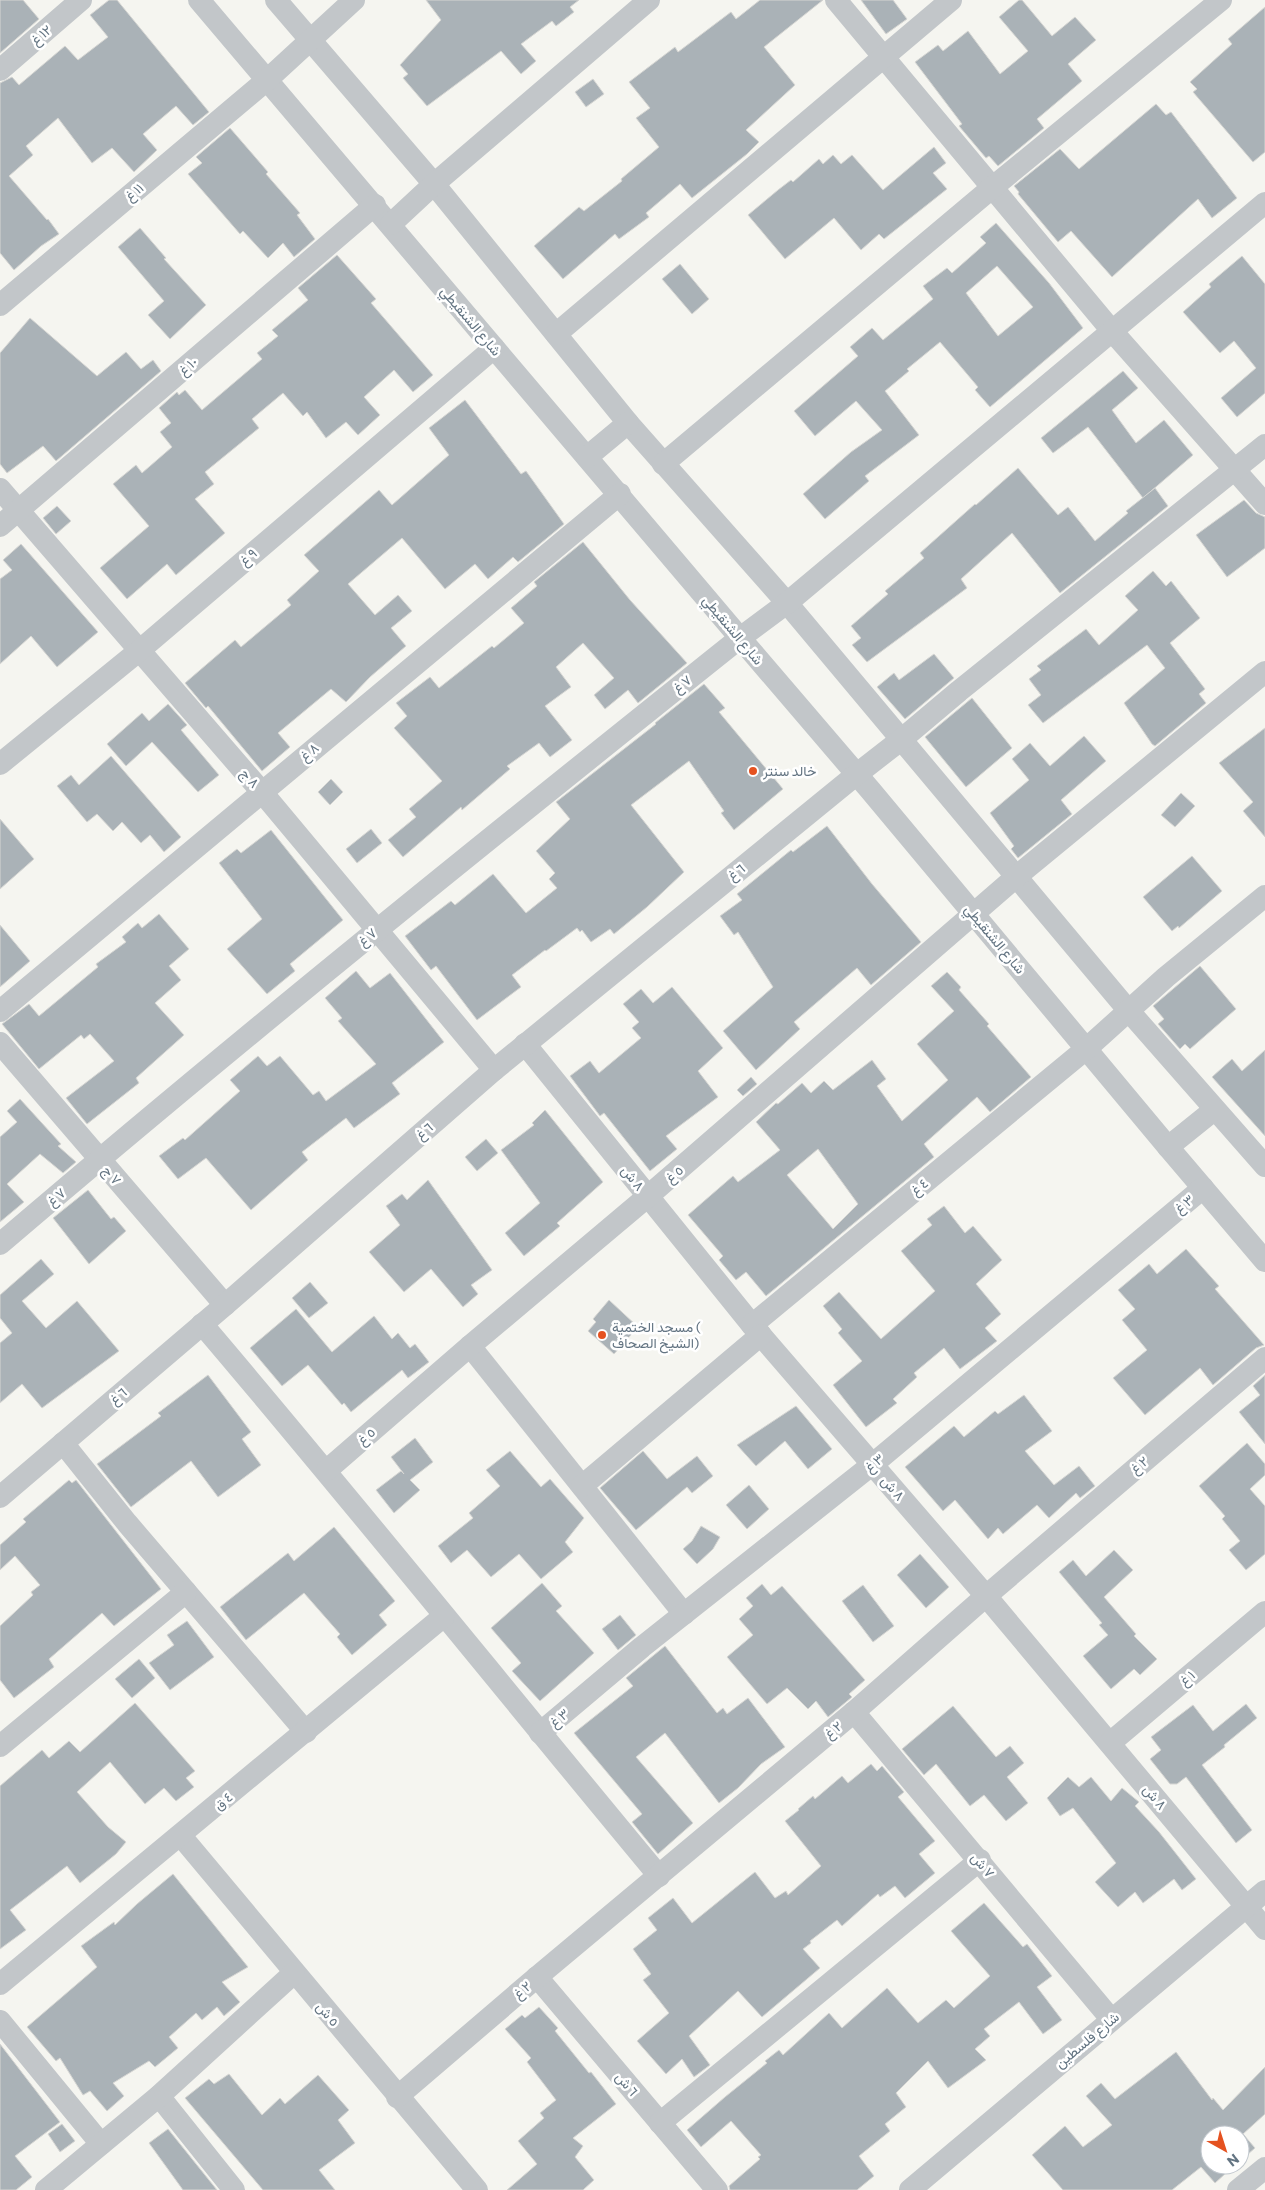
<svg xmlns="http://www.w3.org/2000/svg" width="1265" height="2190" font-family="Commissioner,Vazirmatn,sans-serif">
  <rect width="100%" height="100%" fill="#f5f5f0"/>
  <g fill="#aab2b7" stroke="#d6d6d3" fill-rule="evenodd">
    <path d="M0,0h23l16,19 -39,34z"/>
    <path d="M109,0h8l92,112 -16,13 -17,-19 -33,28 14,16 -23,22 -22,-24 -20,15 -34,-45 -32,28 7,9 -24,21 38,44 1,-1 11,15 -18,12 -27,24 -14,-17v-170l12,-6 7,8 46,-39 13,14 30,-23 -18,-22z"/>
    <path d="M426,0h153l-9,7 4,5 -18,14 -4,-5 -31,23 15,17 -15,13 -20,-23 -74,55 -24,-28 5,-4 -8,-9 41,-45z"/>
    <path d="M760,0h63l-59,47 31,38 -49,45 13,12 -12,12 -55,44 -12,-14 -34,29 3,4 -30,22 -4,-5 -52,45 -29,-33 45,-39 5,4 38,-30 -1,-2 38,-32 -23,-29 14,-10 -21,-26 46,-35 3,5 53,-40 5,7z"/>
    <path d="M861,0h32l14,19 -21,15z"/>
    <path d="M1019,0h3l30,36 23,-19 21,23 -28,24 14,17 -45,38 7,9 -46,38 -9,-10 -3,2 -27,-32 3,-2 -47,-62 23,-17 5,6 25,-20 32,43 28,-23 -29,-34z"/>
    <path d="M1265,7v145l-12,10 -60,-70 4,-3 -7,-7 42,-38 -4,-5z"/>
    <path d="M593,79l11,15 -18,13 -11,-15z"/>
    <path d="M1156,104l10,11 5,-3 66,86 -25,20 -14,-19 -86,78 -41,-46 -13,11 -40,-48 1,-2 -5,-6 46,-37 19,20z"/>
    <path d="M230,128l38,44 -2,2 34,39 -3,2 18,24 -21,18 -11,-14 -15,15 -25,-27 -3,3 -52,-60 14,-11 -6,-6z"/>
    <path d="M934,147l12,16 -13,10 14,16 -63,50 -5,-5 -18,16 -27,-32 -49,41 -37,-44 30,-25 13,-10 2,2 26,-23 4,5 10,-9 8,9 11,-9 31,35z"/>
    <path d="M996,223l53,60 34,45 -93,79 -15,-17 3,-3 -38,-45 -33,27 2,2 -24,20 34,44 -54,41 4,5 -44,38 -22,-25 48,-42 31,-22 -26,-29 -41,35 -21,-25 64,-55 -8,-9 22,-19 11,12 50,-41 -10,-13 24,-18 5,5 34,-30 -6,-6zM997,266l36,41 -35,29 -32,-43z"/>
    <path d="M140,228l26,30 -2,1 42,46 -36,34 -22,-24 16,-14 -46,-54z"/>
    <path d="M337,255l39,44 -5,4 62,72 -20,17 -19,-22 -30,27 16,18 -22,20 -12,-13 -20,16 -19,-26 -4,4 -20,-23 -31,26 7,9 -54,44 9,12 -19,15 30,34 -49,42 -9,-11 -40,35 -27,-31 49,-42 -36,-42 23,-19 6,8 30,-26 -12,-15 11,-9 -12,-15 18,-16 2,3 6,-5 17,20 60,-51 -5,-6 21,-17 -6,-6 36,-30 -10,-12z"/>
    <path d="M1242,256l23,28v109l-28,24 -16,-19 35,-30 -22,-27 -14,12 -37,-41 28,-25 -2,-3z"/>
    <path d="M680,264l29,35 -17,15 -30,-35z"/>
    <path d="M30,318l67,58 29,-24 15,17 12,-9 8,11 -105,90 -13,-15 -36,27 -7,-9v-111z"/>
    <path d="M1123,371l15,17 -26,22 24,33 28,-23 29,35 -50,43 -55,-71 -35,26 -12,-15z"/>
    <path d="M465,400l56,74 5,-3 38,53 -46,38 -5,-5 -25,22 -13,-15 -30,25 -43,-51 -54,46 27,31 23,-20 14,16 -21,17 15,18 -36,31 -24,25 -15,-13 -53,44 12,14 -28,24 -54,-65 -2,2 -21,-25 50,-43 6,7 50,-42 -4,-5 32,-29 -15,-16 22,-19 53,-46 13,15 57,-50 -20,-27z"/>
    <path d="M1018,468l40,47 10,-8 27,34 33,-28 -2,-2 29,-23 13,18 -108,87 -48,-60 -51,46 6,9 -100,74 -15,-17 9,-7 -10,-12 37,-32 -3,-3 39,-33 -4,-5 55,-49 1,1z"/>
    <path d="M1244,500l12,13 9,4v31l-38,29 -31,-42z"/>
    <path d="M57,506l14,15 -15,13 -13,-16z"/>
    <path d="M583,542l47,58 57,63 -49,40 -10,-13 -23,19 -11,-14 20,-17 -31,-35 -27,24 15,20 -26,19 27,34 -22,17 -11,-14 -32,23 3,3 -48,41 -1,-3 -58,50 -15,-17 28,-23 -7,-8 33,-28 -48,-53 13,-12 -11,-13 34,-26 9,11 53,-42 2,2 30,-25 -13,-15 26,-22 -3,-4z"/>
    <path d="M21,544l77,88 -41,35 -26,-31 -31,28v-85l12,-9 -9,-10z"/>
    <path d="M1153,571l13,15 5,-5 29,37 -30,25 35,46 -6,5 7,9 -51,43 -3,-2 -28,-41 41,-35 -18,-23 -104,78 -15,-18 13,-10 -12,-16 12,-9 -4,-4 49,-37 13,16 39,-35 -13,-14z"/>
    <path d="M934,654l20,24 -49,41 -28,-32 17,-14 5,7z"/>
    <path d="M704,684l21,24 -6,4 64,77 -49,41 -13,-17 3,-2 -35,-50 -58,44 53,67 -37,35 -33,27 -4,-5 -19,13 -9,-12 -2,2 -3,-4 -31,23 -1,-1 -33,25 9,12 -44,33 -41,-54 -5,4 -26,-34 46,-35 4,4 38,-31 33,39 31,-25 -8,-9 6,-6 -19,-22 34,-32 -14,-17 100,-78 -1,-1z"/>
    <path d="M972,698l40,50 -46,39 -41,-50z"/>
    <path d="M168,704l19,21 -6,5 38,45 -21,17 -46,-50 -26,24 -19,-22 35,-31 7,8z"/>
    <path d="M1265,728v109l-22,-26 10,-9 -34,-39z"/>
    <path d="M1084,736l22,25 -45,39 11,14 -54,44 -7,-9 3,-3 -24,-33 39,-33 -17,-21 18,-16 20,23z"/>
    <path d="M111,756l70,81 -17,15 -14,-17 -9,8 -19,-21 -9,9 -16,-17 -10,8 -30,-36 14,-11 8,10z"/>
    <path d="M331,779l12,13 -13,13 -12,-13z"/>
    <path d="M1181,793l14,13 -20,21 -14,-12z"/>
    <path d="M0,819l34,40 -34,30z"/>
    <path d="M827,826l45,58 49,58 -50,43 -14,-17 -63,54 6,7 -44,41 -33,-39 50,-44 -35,-55 -4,3 -14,-19 22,-16 -5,-6 16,-13 38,-31 2,2z"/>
    <path d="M371,829l11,14 -25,20 -11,-14z"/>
    <path d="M271,830l72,90 -53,44 5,7 -28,23 -40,-45 35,-30 -43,-56 18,-14 4,4z"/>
    <path d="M1192,856l30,35 -43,37 -1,-2 -6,5 -29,-34z"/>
    <path d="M159,914l30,35 -20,17 12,14 -26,23 29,32 -48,43 3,5 -52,41 -21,-26 48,-37 -24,-27 -6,5 -3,-4 -42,34 -37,-45 27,-20 10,12 59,-49 -2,-3 30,-22 -4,-5 16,-14 4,5z"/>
    <path d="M0,925l30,36 -30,26z"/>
    <path d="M1200,966l36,43 -46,40 -5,-5 -5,5 -22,-25 6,-5 -11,-13z"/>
    <path d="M356,971l14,17 20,-15 54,69 -52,41 8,11 -46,34 -8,-10 -44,34 6,8 -57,50 -45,-52 -28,21 -19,-23 24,-18 2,2 55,-49 -10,-11 28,-24 9,10 13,-10 33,39 6,-4 7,10 50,-37 -38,-43 4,-3 -17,-20z"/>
    <path d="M947,972l14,15 -2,3 30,34 -2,2 44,51 -41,35 -13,-15 -53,47 10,13 -168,139 -20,-24 -10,8 -17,-20 4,-4 -35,-41 45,-39 5,6 42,-32 -24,-28 20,-19 2,1 24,-21 9,10 13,-12 9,9 39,-30 14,19 -9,7 25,35 46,-41 -31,-36 37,-33 -23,-25zM818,1149l40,55 -25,25 -46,-54z"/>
    <path d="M672,987l51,61 -25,23 20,26 -52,39 11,13 -27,22 -46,-58 -4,3 -30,-40 20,-15 9,12 42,-35 -9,-10 7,-6 -16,-18 18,-15 12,14z"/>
    <path d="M1265,1050v86l-53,-59 20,-18 10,12z"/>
    <path d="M751,1077l6,7 -14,12 -6,-6z"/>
    <path d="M20,1099l41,45 -3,2 18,16 -13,11 -23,-19 -33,30 17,18 -24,20v-85l17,-15 -10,-11z"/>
    <path d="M545,1110l58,72 -46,41 3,3 -36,30 -19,-23 35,-30 -39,-53 33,-25 -2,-2z"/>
    <path d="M486,1139l12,14 -21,18 -12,-14z"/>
    <path d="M428,1180l64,90 -21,15 7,9 -15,13 -32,-38 -27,23 -35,-40 31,-27 -14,-19 16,-12 5,6z"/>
    <path d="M88,1190l23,29 3,-2 12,14 -37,33 -36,-46z"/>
    <path d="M944,1206l21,27 8,-7 29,34 -26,24 25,30 -16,14 12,13 -37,28 -16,-21 -30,25 3,4 -24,22 4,4 -31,24 -33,-42 29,-24 -24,-28 4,-4 -19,-23 16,-14 42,47 54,-48 -34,-40 31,-26 -5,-6z"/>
    <path d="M1186,1249l33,37 -4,3 49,56 -8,3 -43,37 -13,-17 -55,47 -32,-37 34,-28 -25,-30 13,-11 -17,-19 31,-26 8,10z"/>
    <path d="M41,1259l13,15 -32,27 24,27 31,-27 42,50 -77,57 -20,-24 -22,19v-60l12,-10 -12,-15v-23z"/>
    <path d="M310,1282l18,21 -19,15 -17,-20z"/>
    <path d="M609,1300l29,27 -24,27 -26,-23 8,-9 -3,-3z"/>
    <path d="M296,1309l36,43 42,-36 18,23 6,-6 12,15 5,-4 14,18 -21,16 -6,-8 -51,42 -7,-9 -2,2 -34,-40 -26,21 -32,-38z"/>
    <path d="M208,1375l43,57 -9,7 19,26 -43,32 -27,-36 -60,46 -34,-43 64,-48 -3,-3z"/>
    <path d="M1265,1375v69l-26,-32 21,-17 -7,-9z"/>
    <path d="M1024,1395l28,36 -27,20 29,34 25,-19 16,20 -15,12 -4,-5 -27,25 -12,-13 -34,29 -5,-6 -10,11 -33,-39 -12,11 -38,-44 49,-41 10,11 31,-26 3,3z"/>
    <path d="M796,1406l36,43 -24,20 -23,-28 -29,25 -19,-21z"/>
    <path d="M415,1438l18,24 -23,18 10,10 -26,23 -18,-23 25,-19 3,3 -13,-17z"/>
    <path d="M1247,1443l18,21v11l-15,14 15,17v48l-19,16 -17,-20 11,-9 -18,-22 3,-3 -26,-30z"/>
    <path d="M510,1451l31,36 9,-8 34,39 -19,24 8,10 -32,27 -22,-25 -28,23 -24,-27 -16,13 -13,-17 35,-28 -4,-5 31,-27 -14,-16z"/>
    <path d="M643,1451l24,28 30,-23 16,20 -21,17 -5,-6 -51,43 -36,-42z"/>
    <path d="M69,1480l3,3 4,-3 85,109 -47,37 -12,-13 -53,46 5,8 -40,31 -14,-18v-54l33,-31 -2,-3 9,-7 -25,-29 -15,14v-25l26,-23 -3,-3z"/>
    <path d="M749,1485l20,24 -22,20 -21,-24z"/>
    <path d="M701,1526l19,11 -7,12 -16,15 -14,-15 9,-8z"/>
    <path d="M334,1527l61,74 -16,14 8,10 -35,30 -15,-18 3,-3 -36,-41 -58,47 -26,-33 68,-54 6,8z"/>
    <path d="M1114,1550l19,20 -29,27 32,37 -2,2 23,23 -17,16 -6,-6 -23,20 -28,-33 25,-21 -9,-10 3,-2 -43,-51 14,-12 13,16z"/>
    <path d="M920,1554l29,33 -23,21 -29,-33z"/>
    <path d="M542,1583l20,23 -6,5 38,42 -54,48 -28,-30 9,-8 -30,-35z"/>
    <path d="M762,1584l9,11 11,-9 83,94 -16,14 3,3 -24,20 -12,-16 -8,8 -21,-21 -20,16 -40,-47 26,-22 -14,-16 14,-13 -7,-8z"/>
    <path d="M863,1585l31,41 -21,16 -31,-41z"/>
    <path d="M620,1615l16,20 -18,15 -16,-21z"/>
    <path d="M187,1621l27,36 -44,33 -21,-27 25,-18 -7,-10z"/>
    <path d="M665,1646l52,67 6,-5 4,6 21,-16 37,49 -24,17 -23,24 -19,15 -54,-70 -29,24 57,66 -35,31 -26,-32 10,-8 -68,-81 59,-47 -7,-8z"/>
    <path d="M139,1659l16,19 -23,20 -17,-19z"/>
    <path d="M135,1703l60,68 -9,7 8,9 -18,14 -12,-13 -19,16 -35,-42 -33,30 31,35 18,15 -10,12 -36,29 -13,-17 -57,44 16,20 -26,19v-163l42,-36 7,8 20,-17 11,11z"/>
    <path d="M1246,1704l11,14 -33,27 1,2 -23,18 50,65 -16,13 -50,-66 -9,7h-7l-20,-25 11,-9 -10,-13 42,-32 20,26z"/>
    <path d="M953,1706l43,51 14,-11 14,17 -17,14 21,26 -22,18 -22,-26 -14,11 -34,-42 -12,11 -22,-26z"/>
    <path d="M871,1764l6,7 5,-5 22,26 -6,5 37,44 -16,13 16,19 -30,25 -10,-12 -15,11 -2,-3 -36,32 -5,-6 -27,21 1,2 -8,6 17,19 -58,49 -24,-26 -49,45 21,29 -16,12 -12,-18 -16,15 -29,-33 32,-28 -26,-33 8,-6 -18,-25 24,-19 -9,-12 25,-20 19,25 63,-51 20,26 11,-7 2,4 33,-29 -36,-45 14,-11 -1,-1 15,-13 2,3 27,-23 6,7z"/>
    <path d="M1068,1777l11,10 12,-10 20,24 11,-13 17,14 -4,4 24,26 37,47 -14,11 -8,-11 -31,24 -8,-11 -17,15 -23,-25 21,-19 -43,-55 -13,8 -13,-18z"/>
    <path d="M173,1874l75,93 -26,15 18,20 -16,14 -7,-9 -15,13 -6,-7 -27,24 9,11 -23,19 -6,-6 -36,22 11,13 -17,15 -17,-20 -7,4 -23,-37 -4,3 -29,-34 70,-60 -16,-21 33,-24 1,3 22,-21z"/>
    <path d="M984,1903l39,44 4,-3 25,32 -15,11 25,33 -19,14 -24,-32 -35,27 6,7 -15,13 11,11 -38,28 -20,-27 -32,32 10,14 -21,17 5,7 -31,25 15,20 -17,14h-127l-1,-4 31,-27 -2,-2 3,-2 -30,-34 -30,26 -14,-17 38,-33 42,-34 -2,-2 14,-11 4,5 46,-42 13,15 45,-40 31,35 28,-23 8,8 36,-32 -39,-45z"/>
    <path d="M539,2007l19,21 -3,3 34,42 2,-1 25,32 -43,34 10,8 -8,11 19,23 -11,10h-76l30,-26 -19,-23 26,-23 -4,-5 16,-13 -29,-38 4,-4 -26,-29 17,-14 3,3z"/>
    <path d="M0,2044l60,78 -45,34 17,21 -16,13h-16z"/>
    <path d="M1176,2052l36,48 1,-2 10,12 42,-43v47l-22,20 12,14 -15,13v-26h-30v30h25l-20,18 -14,-16 -29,23h-109l-31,-35 33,-29 18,21 29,-22 -26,-29 15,-13 14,16z"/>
    <path d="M229,2074l33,41 18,-17 5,6 33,-29 31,35 -11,10 17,23 -36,27 16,20h-72l-78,-92 24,-19 5,5z"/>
    <path d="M62,2124l13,17 -15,11 -12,-18z"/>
    <path d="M168,2129l49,61h-34l-34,-47z"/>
  </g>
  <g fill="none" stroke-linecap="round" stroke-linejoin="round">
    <g stroke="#c2c6c9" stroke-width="22">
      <path d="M199,0l541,638 131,153 297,356 97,114"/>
      <path d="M276,0l158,184 194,239 159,180 341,407 137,156"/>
      <path d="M836,0l276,331 153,173"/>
      <path d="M0,70l81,-70"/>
      <path d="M391,224l43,-40 215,-184"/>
      <path d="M0,305l268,-226 86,-79"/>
      <path d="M556,334l395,-334"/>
      <path d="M587,457l41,-34"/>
      <path d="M663,464l330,-277 228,-187"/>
      <path d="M0,489l261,302 233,279"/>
      <path d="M0,526l375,-321"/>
      <path d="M0,764l140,-114 354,-302"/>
      <path d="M0,1011l620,-517"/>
      <path d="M0,1043l225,262"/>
      <path d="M525,1044l227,281 234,271 279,333"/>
      <path d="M1168,1147l46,-37"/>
      <path d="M0,1244c242,-207 491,-407 740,-606l47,-35 478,-400"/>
      <path d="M202,1324c155,182 304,368 457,552"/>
      <path d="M752,1325l334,-276 80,-72 99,-81"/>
      <path d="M470,1346l214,268"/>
      <path d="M63,1443l64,80 179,209"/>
      <path d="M327,1470l143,-124 177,-149 370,-321 248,-204"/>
      <path d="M582,1486l179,-151"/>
      <path d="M0,1497l225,-192 269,-235 363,-296 45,-35 57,-48 306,-246"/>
      <path d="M854,1712l257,307"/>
      <path d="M540,1733l102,-86 231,-183 330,-276"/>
      <path d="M1110,1743l155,-131"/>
      <path d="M0,1746l186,-154"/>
      <path d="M181,1836l296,354"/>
      <path d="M537,1977l180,213"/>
      <path d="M0,1984l444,-368"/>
      <path d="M0,2021l101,123"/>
      <path d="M159,2096l75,94"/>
      <path d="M397,2097l140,-120 317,-265 132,-116 279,-238"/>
      <path d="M660,2123l320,-263"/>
      <path d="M46,2190l113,-94 135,-123"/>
      <path d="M910,2190l355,-299"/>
      <path d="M1238,2190l27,-22"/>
    </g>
  </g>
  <g fill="#e55220" stroke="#fff" stroke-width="2">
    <circle cx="753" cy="771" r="5"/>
    <circle cx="602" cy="1335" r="5"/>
  </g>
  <g text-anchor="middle" stroke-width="5" stroke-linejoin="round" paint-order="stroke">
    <g font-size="14" fill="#637482" stroke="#fff">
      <text transform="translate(41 35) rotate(-41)" y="5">١٢ غ</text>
      <text transform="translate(134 192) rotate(-40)" y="5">١١ غ</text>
      <text transform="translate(471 321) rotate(50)" y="5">شارع الشنقيطي</text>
      <text transform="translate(188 366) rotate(-41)" y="5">١٠ غ</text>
      <text transform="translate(248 557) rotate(-41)" y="5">٩ غ</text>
      <text transform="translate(733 630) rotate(50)" y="5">شارع الشنقيطي</text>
      <text transform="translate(682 684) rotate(-39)" y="5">٧ غ</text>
      <text transform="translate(309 752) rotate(-40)" y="5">٨ غ</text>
      <text transform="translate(250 778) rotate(49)" y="5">٨ ج</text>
      <text transform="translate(736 872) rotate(-39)" y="5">٦ غ</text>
      <text transform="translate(367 937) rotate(-40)" y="5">٧ غ</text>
      <text transform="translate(995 939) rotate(50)" y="5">شارع الشنقيطي</text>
      <text transform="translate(424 1131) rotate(-41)" y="5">٦ غ</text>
      <text transform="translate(674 1174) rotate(-41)" y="5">٥ غ</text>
      <text transform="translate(112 1175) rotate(49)" y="5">٧ ج</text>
      <text transform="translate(633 1178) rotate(51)" y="5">٨ ش</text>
      <text transform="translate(919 1187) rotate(-40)" y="5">٤ غ</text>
      <text transform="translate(56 1197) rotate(-41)" y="5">٧ غ</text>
      <text transform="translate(1184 1204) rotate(-40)" y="5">٣ غ</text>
      <text transform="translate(118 1396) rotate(-41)" y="5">٦ غ</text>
      <text transform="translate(366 1436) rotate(-41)" y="5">٥ غ</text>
      <text transform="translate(874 1463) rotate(-39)" y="5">٣ غ</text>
      <text transform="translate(1139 1465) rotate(-40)" y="5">٢ غ</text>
      <text transform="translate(893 1488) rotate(49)" y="5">٨ ش</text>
      <text transform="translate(1187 1678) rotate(-40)" y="5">١ غ</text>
      <text transform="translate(559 1718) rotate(-40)" y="5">٣ غ</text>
      <text transform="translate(833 1730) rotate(-40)" y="5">٢ غ</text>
      <text transform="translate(1155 1797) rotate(50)" y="5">٨ ش</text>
      <text transform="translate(223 1801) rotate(-40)" y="5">٤ ق</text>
      <text transform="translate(983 1865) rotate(50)" y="5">٧ ش</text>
      <text transform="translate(522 1990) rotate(-41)" y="5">٢ غ</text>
      <text transform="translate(328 2014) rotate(50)" y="5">٥ ش</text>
      <text transform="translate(1087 2040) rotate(-40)" y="5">شارع فلسطين</text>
      <text transform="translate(627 2084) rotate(50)" y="5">٦ ش</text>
    </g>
    <g font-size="14" fill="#637482" stroke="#fff" text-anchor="start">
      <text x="763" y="776">خالد سنتر</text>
      <text x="612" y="1332">مسجد الختمية (<tspan x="612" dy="16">الشيخ الصحاف)</tspan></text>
    </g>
  </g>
  <g transform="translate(1225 2150) rotate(141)"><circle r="24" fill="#ffffff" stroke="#c1c7cd"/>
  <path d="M0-4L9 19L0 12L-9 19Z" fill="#e55220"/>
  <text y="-8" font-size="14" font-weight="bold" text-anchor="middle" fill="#637482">N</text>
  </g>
</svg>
